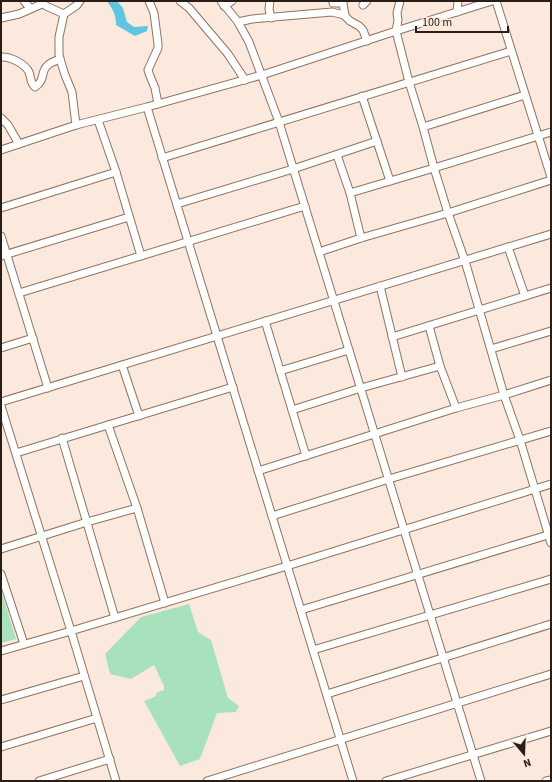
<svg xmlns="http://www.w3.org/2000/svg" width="552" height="782" font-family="'Source Sans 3',sans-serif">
  <rect width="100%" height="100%" fill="#fce9dd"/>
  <g fill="#a8e2bd">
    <path d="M1,590l15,49 -15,4z"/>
    <path d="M189,604l9,28 13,8 17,58 11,8 -3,6 -19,1 -17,46 -20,7 -36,-65 12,-5v-3l8,-3v-4l-10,-21 -23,14 -21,-5 -5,-20 36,-37z"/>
  </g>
  <path fill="#60c5de" d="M107,1h10l6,7 4,14 7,5 14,-1 -1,5 -12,5 -19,-11c0,-11 -3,-15 -9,-24z"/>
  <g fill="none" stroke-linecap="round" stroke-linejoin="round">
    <g stroke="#8e7360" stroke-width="9">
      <g id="street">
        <path d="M24,1l6,7"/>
        <path d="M40,1l6,5 18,8"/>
        <path d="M149,1l5,12 4,31v4l-10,22 2,6 5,12 3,16"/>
        <path d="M180,1l9,7 39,46 17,26"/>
        <path d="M221,1l17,21 11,20 30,80 202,659"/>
        <path d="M270,1l-1,8 2,9"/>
        <path d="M400,1l-3,12 1,7 -2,11 13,51 14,45 11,41 14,45 17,48 39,134 16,45 31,103"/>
        <path d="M496,1l55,176"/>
        <path d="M333,3h10l2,13"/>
        <path d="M363,5l4,-4"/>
        <path d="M224,6l8,-5"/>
        <path d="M457,12l1,-11"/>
        <path d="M1,18l18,-4 23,-10"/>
        <path d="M238,22l14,-3 80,-7 12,3 6,6 9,5 4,4 4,11"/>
        <path d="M1,57c9,-1 24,7 28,15 2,5 1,11 6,15 11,-7 5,-16 13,-22 3,-3 8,-4 12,-6"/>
        <path d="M362,96l28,85"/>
        <path d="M147,107l206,674"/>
        <path d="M1,118l7,7 11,19"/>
        <path d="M98,120l18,52 25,84"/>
        <path d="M76,125l-4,-33 -7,-17 -5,-16 -1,-5v-17l5,-23 13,-9 3,-4"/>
        <path d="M423,127l102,-32"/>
        <path d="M1,150l75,-25 71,-18 115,-32 134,-44 96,-30"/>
        <path d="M337,155l13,38 11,45"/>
        <path d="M162,158l349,-107"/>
        <path d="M350,193l84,-25 117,-36"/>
        <path d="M177,204l116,-35 84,-28"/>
        <path d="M1,208l115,-36"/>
        <path d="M1,236l47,152"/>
        <path d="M508,247l17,49"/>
        <path d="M319,252l42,-14 87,-25 103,-33"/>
        <path d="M1,256l128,-39"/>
        <path d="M380,286l22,91"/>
        <path d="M19,293l286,-87"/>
        <path d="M265,321l41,135"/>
        <path d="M429,326l11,40 16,42"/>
        <path d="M392,337l159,-49"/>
        <path d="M1,348l32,-10"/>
        <path d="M491,349l60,-18"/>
        <path d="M122,365l17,51"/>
        <path d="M280,371l69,-21"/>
        <path d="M1,402l550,-168"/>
        <path d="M1,406l70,225 45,150"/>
        <path d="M292,410l69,-22 79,-22"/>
        <path d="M108,425l29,83 28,95"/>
        <path d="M62,438l53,180"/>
        <path d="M16,453l217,-66"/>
        <path d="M258,471l198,-63 48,-13 47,-15"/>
        <path d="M272,516l117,-37 162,-48"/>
        <path d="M1,549l86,-27 50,-14"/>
        <path d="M1,574l23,70"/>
        <path d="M301,610l250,-76"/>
        <path d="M313,650l238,-71"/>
        <path d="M1,651l70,-20 216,-65 264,-82"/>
        <path d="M327,694l224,-70"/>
        <path d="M1,700l83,-24"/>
        <path d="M1,747l96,-29"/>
        <path d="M39,781l71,-22"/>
        <path d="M207,781l344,-107"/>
        <path d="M386,781l165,-50"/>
        <path d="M546,781l5,-1"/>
      </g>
    </g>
    <use href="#street" stroke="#fff" stroke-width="7"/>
  </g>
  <rect width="552" height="782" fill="none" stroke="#291d16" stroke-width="4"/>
  <g transform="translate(524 754) rotate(161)" stroke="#fce9dd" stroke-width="3" paint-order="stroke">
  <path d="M0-3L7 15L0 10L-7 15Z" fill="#291d16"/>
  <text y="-6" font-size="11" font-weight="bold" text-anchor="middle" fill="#291d16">N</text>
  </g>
  <path d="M416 26v6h92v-6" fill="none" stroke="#291d16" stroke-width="2"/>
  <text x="422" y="26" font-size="12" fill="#291d16" stroke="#fce9dd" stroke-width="3" paint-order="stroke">100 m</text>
</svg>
